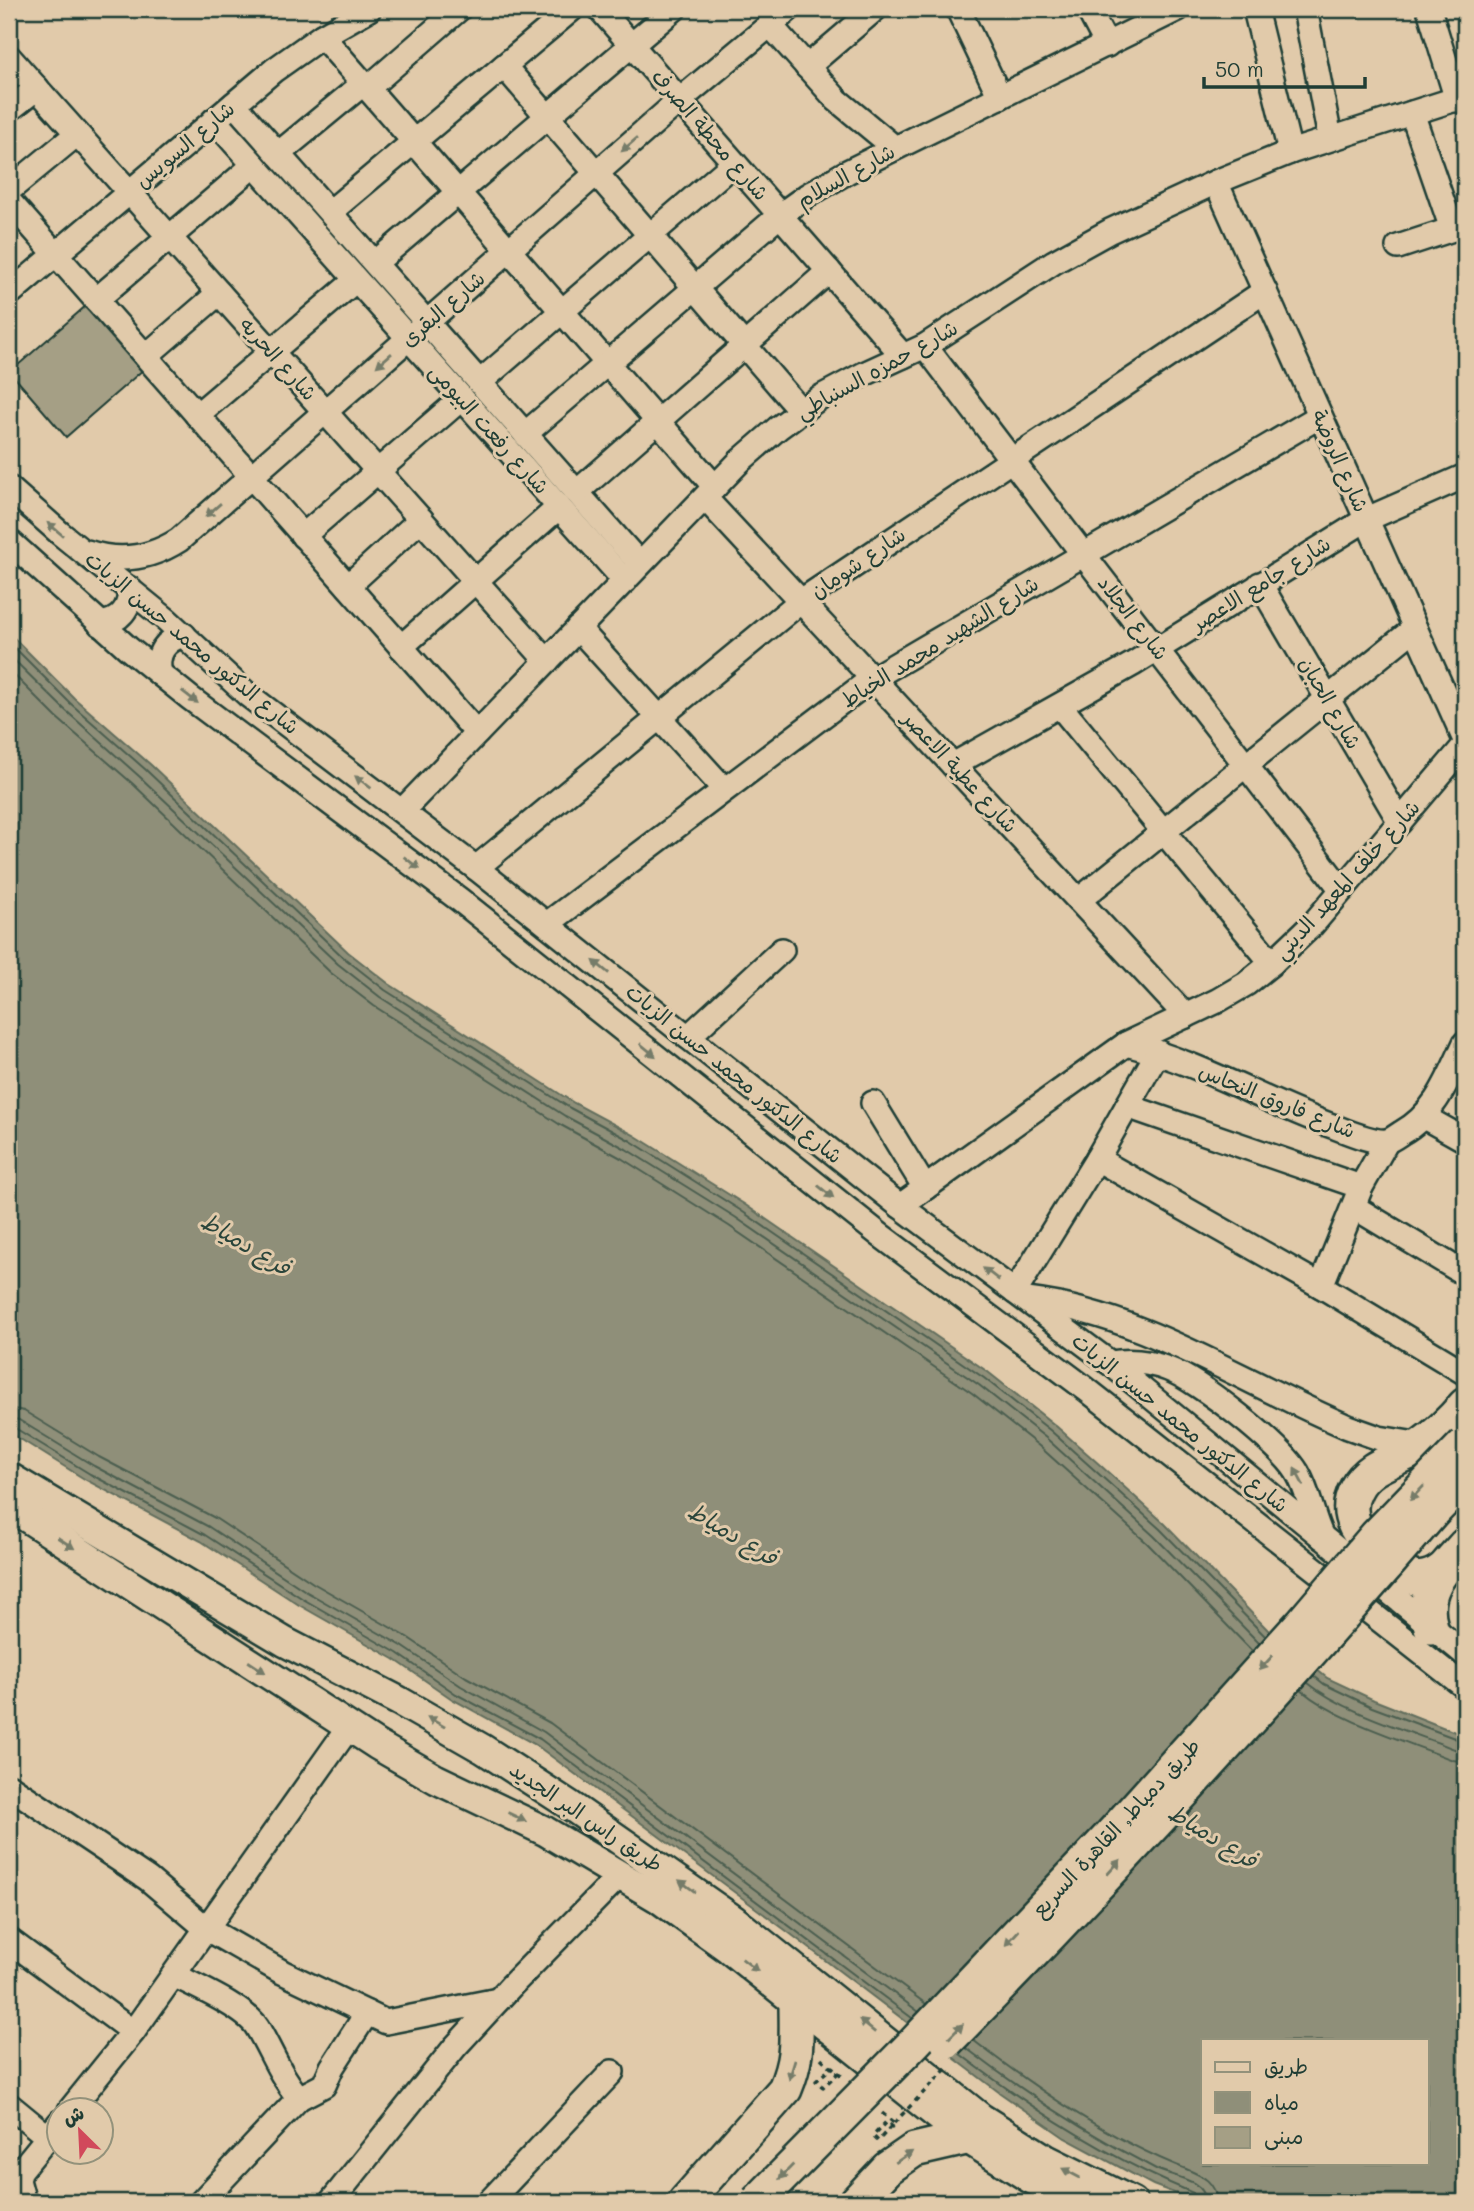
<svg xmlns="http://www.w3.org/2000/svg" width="1474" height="2211" font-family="Mali,'Playpen Sans Arabic',sans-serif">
  <rect width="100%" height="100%" fill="#e1caaa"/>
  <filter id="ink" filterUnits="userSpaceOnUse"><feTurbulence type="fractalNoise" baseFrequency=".0143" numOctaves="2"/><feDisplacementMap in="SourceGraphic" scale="14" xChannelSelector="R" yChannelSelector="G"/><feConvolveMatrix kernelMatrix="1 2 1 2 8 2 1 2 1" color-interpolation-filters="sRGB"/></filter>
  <g filter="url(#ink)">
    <path fill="#8f8f79" stroke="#626e5d" stroke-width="2" fill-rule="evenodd" d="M9,633l65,65 77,67 197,187 41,32 185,119 60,32 110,69 244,168 68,54 44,39 65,59 103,106 59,48 47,22 91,36v466h-267l-45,-17 -88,-47 -65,-45 -212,-161 -252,-187 -84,-46 -58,-40 -95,-54 -98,-64 -115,-61 -77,-48zM1203,2041h224v123h-224z"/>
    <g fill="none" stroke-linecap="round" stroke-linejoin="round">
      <g stroke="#4c5e50" stroke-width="2">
        <path d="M9,642l61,61 76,67 197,187 42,33 185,118 61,33 109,69 244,168 67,53 109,98 105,107"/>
        <path d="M9,655l55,54 76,68 198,187 42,33 185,119 61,33 109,68 244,168 67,53 108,98 105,107"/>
        <path d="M9,670l47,47 77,67 198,189 43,33 185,118 62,34 108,68 243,167 67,53 108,97 105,108"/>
        <path d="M9,1408l15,3 75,46 116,61 98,65 94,54 59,40 84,46 376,281"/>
        <path d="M9,1418l10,2 75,46 115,61 98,65 95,54 59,40 83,46 375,280"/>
        <path d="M9,1427l6,1 75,46 115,61 98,64 94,54 59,41 84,45 372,279"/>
        <path d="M1314,1676l10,8 48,23 93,35"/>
        <path d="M1308,1683c37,30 104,49 149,67l8,1"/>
        <path d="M1301,1690c38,32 105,51 152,70l12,2"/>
        <path d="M973,2040c66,51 136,99 213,129 17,7 30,13 31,33"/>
        <path d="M966,2048c60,46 122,86 190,121 17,8 49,10 50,33"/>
        <path d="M960,2054c73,56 148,104 233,139l4,9"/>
      </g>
    </g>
    <path fill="#a59f85" stroke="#1f3d34" stroke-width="2" d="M87,305l57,64 -78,68 -56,-65z"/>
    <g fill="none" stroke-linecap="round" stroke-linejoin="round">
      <g stroke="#1f3d34" stroke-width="28">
        <g id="minor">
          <path d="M600,9l303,347"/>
          <path d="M958,9l42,88"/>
          <path d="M1088,9l19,36"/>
          <path d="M1255,9l35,143"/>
          <path d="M1305,9l25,129"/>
          <path d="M1429,9l28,91"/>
          <path d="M770,25l67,75 58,48"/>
          <path d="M322,36l393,451"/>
          <path d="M9,57l538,604"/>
          <path d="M504,66l297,345"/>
          <path d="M807,67l68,-58"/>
          <path d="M368,88l91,-79"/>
          <path d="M234,104l406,460"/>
          <path d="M9,110l28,-22"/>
          <path d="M1412,113l40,116"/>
          <path d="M214,120l411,461"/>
          <path d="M278,154l86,-71"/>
          <path d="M1216,182l249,558"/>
          <path d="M9,190l68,-56"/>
          <path d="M9,201l468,532"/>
          <path d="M330,212l242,-203"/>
          <path d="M1398,247l67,-22"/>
          <path d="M375,263l299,-254"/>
          <path d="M9,294l265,-224 48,-34 47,-27"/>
          <path d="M96,300l158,-135"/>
          <path d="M925,346l158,208 259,336"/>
          <path d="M146,356l73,-63"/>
          <path d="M480,382l254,-219"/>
          <path d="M197,415l159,-135"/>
          <path d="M525,434l255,-219 28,-20 39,-23 331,-163"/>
          <path d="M9,488l52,46 106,86 81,75 228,173 424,338 210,157 355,291"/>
          <path d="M577,492l252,-221"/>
          <path d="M705,498l481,518"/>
          <path d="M303,536l159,-138"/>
          <path d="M9,541l120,108 61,49 270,202 420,335 206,154 379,298"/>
          <path d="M87,552c33,11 64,6 92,-12l501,-440 109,-91"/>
          <path d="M1260,584l140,238"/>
          <path d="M348,586l73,-67"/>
          <path d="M100,624c19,-2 32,-16 29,-36"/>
          <path d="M578,628l146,161"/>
          <path d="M401,647l158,-140"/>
          <path d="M160,674c-5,-20 5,-34 24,-39"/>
          <path d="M1060,706l212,257"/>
          <path d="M953,765l180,-101 234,-145 98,-43"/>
          <path d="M402,811l338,-350 38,-33 41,-30 45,-24 61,-28 129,-84 56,-31 106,-49 74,-30 175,-56"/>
          <path d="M476,868l325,-267 464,-310"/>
          <path d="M1079,900l336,-272"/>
          <path d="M547,924l326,-246 447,-262"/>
          <path d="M688,1037l94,-87"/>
          <path d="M1126,1044c73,18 139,58 209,83 13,5 39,16 52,14 4,-1 11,-6 14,-8 35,-19 48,-56 64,-90"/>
          <path d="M873,1103l52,85"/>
          <path d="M1127,1106l234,81"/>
          <path d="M1424,1117l41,23"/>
          <path d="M1097,1159l224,127 144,87"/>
          <path d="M900,1206l226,-162 91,-43 29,-17 26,-21 41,-39 152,-179"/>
          <path d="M1354,1207l111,67"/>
          <path d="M1321,1286l40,-99 26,-46"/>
          <path d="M1015,1292l82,-133 61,-107"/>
          <path d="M1027,1300c118,14 214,82 321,127l31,11 43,7"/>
          <path d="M1110,1363c19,-3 40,-1 58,6 30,11 113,76 129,103 12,20 15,44 25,65"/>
          <path d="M9,1786l139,93 59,50 75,43 104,50 112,-22"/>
          <path d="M9,1940l124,92"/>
          <path d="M174,1975c21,11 70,32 83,52 15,25 22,47 42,71l25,-13 8,-18 35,-54"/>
          <path d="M9,2105l39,32"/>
          <path d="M70,2110l63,-78 216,-305"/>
          <path d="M24,2202l-6,-22 3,-10 39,-48"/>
          <path d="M201,2202l98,-104"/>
          <path d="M331,2202l124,-155 57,-62 109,-111"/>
          <path d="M489,2202l123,-130"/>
        </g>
      </g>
      <g stroke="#1f3d34" stroke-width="33">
        <g id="major">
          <path d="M9,1477l276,165 114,59 84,48 85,55 166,116 247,198 65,41 87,43"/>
          <path d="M9,1506l368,239 59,34 109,52 113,67 71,51 237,189 65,41 47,23"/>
        </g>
      </g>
      <g stroke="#1f3d34" stroke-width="38">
        <g id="highway">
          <path d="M1442,1570c-25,19 -41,3 -60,-13 -21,-18 -41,-40 -26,-68 13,-26 44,-29 66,-44 16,-11 30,-25 43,-40"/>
          <path d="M1431,1627c-11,-36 12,-58 34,-82"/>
          <path d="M685,2202l100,-113c14,-33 11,-52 11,-87"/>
          <path d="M856,2202l32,-34 26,-18 52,-12"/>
        </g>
      </g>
      <g stroke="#1f3d34" stroke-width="3.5" stroke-dasharray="5 5" stroke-linecap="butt">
        <path d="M821,2058l16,16 -14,13 -7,-6 16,-14 11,10"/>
        <path d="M882,2113l12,10 -16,18 -5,-5 13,-14 11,8"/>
      </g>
      <use href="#minor" stroke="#e1caaa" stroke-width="23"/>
      <use href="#major" stroke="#e1caaa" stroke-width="28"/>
      <use href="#highway" stroke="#e1caaa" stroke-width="33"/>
      <g stroke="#1f3d34" stroke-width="38" stroke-linecap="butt">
        <g id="highway-bridge">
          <path d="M947,2041c168,-170 329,-347 485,-528l33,-34"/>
          <path d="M757,2202l157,-159 196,-207 192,-213 74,-87 89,-92"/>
        </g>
      </g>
      <path stroke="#1f3d34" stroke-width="3.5" stroke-dasharray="5 5" stroke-linecap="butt" d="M894,2123l54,-56"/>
      <use href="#highway-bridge" stroke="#e1caaa" stroke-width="33"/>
    </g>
    <defs><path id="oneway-solid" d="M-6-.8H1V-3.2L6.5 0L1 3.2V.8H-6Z" transform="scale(1.75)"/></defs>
    <g fill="#767c69">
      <use href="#oneway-solid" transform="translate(629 145) rotate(139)"/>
      <use href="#oneway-solid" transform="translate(384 360) rotate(139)"/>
      <use href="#oneway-solid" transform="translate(213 510) rotate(139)"/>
      <use href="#oneway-solid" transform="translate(55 529) rotate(-140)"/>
      <use href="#oneway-solid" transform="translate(190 697) rotate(38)"/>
      <use href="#oneway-solid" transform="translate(363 782) rotate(-143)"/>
      <use href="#oneway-solid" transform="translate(412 863) rotate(37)"/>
      <use href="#oneway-solid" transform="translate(601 967) rotate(-141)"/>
      <use href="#oneway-solid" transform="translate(648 1050) rotate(39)"/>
      <use href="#oneway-solid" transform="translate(826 1192) rotate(39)"/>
      <use href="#oneway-solid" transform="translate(991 1274) rotate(-143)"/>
      <use href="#oneway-solid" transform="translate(1299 1477) rotate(-118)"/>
      <use href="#oneway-solid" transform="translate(1417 1493) rotate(134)"/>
      <use href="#oneway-solid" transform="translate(66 1543) rotate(33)"/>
      <use href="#oneway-solid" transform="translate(1266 1663) rotate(132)"/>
      <use href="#oneway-solid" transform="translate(257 1667) rotate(33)"/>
      <use href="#oneway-solid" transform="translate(436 1722) rotate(-150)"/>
      <use href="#oneway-solid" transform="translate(517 1817) rotate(26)"/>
      <use href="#oneway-solid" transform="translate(1114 1867) rotate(-48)"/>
      <use href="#oneway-solid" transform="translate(687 1886) rotate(-144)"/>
      <use href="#oneway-solid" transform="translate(1012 1938) rotate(132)"/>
      <use href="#oneway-solid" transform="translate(750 1965) rotate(38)"/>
      <use href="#oneway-solid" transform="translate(867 2026) rotate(-141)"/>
      <use href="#oneway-solid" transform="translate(956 2031) rotate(-45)"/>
      <use href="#oneway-solid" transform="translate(792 2070) rotate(107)"/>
      <use href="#oneway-solid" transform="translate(904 2157) rotate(-34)"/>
      <use href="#oneway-solid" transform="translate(786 2172) rotate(134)"/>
      <use href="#oneway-solid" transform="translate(1071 2173) rotate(-152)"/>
    </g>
  </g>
  <g text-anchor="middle" stroke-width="6" stroke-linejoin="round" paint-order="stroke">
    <g font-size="21" fill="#1f3d34" stroke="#e1caaa">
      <text transform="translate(710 135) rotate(49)" y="7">شارع محطة الصرف</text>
      <text transform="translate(185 145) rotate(-40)" y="7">شارع السويس</text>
      <text transform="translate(846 176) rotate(-29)" y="7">شارع السلام</text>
      <text transform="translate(443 309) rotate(-41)" y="7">شارع البقرى</text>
      <text transform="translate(278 359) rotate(48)" y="7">شارع الحريه</text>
      <text transform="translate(877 370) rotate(-29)" y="7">شارع حمزه السنباطي</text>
      <text transform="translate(489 429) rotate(48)" y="7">شارع رفعت البيومى</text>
      <text transform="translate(1340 461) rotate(66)" y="7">شارع الروضة</text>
      <text transform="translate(858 563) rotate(-34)" y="7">شارع شومان</text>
      <text transform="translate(1261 584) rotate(-32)" y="7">شارع جامع الاعصر</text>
      <text transform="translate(1133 618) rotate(52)" y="7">شارع الجلاد</text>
      <text transform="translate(940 642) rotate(-32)" y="7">شارع الشهيد محمد الخياط</text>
      <text transform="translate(192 643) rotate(40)" y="7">شارع الدكتور محمد حسن الزيات</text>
      <text transform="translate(1330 703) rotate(60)" y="7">شارع الحبان</text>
      <text transform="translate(960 772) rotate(47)" y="7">شارع عطية الاعصر</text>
      <text transform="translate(1347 880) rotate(-48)" y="7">شارع خلف المعهد الديني</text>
      <text transform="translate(734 1074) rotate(39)" y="7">شارع الدكتور محمد حسن الزيات</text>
      <text transform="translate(1277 1101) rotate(22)" y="7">شارع فاروق النحاس</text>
      <text transform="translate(1180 1423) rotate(39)" y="7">شارع الدكتور محمد حسن الزيات</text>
      <text transform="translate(586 1817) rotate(34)" y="7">طريق راس البر الجديد</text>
      <text transform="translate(1116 1828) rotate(-47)" y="7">طريق دمياط, القاهرة السريع</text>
    </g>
    <g font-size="23" font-style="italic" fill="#2a453b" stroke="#e1caaa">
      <text transform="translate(246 1244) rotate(31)" y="8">فرع دمياط</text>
      <text transform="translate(733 1534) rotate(31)" y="8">فرع دمياط</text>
      <text transform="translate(1213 1836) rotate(32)" y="8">فرع دمياط</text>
    </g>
  </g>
  <rect width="1474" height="2211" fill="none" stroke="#e1caaa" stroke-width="35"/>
  <rect x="18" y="18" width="1439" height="2176" fill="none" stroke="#1f3d34" stroke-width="2.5" filter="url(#ink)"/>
  <rect x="1201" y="2039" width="228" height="126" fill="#e1caaa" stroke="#93927b" stroke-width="2"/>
  <rect x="1215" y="2062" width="35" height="10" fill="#e1caaa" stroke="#93927b" stroke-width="2"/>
  <text x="1264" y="2074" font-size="21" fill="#1f3d34">طريق</text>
  <rect x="1215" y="2092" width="35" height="21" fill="#8f8f79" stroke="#93927b" stroke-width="2"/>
  <text x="1264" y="2110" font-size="21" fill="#1f3d34">مياه</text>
  <rect x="1215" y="2127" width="35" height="21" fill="#a59f85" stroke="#93927b" stroke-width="2"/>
  <text x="1264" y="2144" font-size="21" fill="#1f3d34">مبنى</text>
  <g transform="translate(80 2131) rotate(336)"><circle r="33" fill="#e1caaa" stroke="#93927b" stroke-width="2"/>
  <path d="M0-5L12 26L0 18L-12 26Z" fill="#d1495b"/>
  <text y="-10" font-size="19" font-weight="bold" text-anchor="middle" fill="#1f3d34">ش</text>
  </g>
  <path d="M1204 77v10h161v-10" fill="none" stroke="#1f3d34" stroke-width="3.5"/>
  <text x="1215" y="77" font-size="21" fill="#1f3d34" stroke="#e1caaa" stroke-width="5" paint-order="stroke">50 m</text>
</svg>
